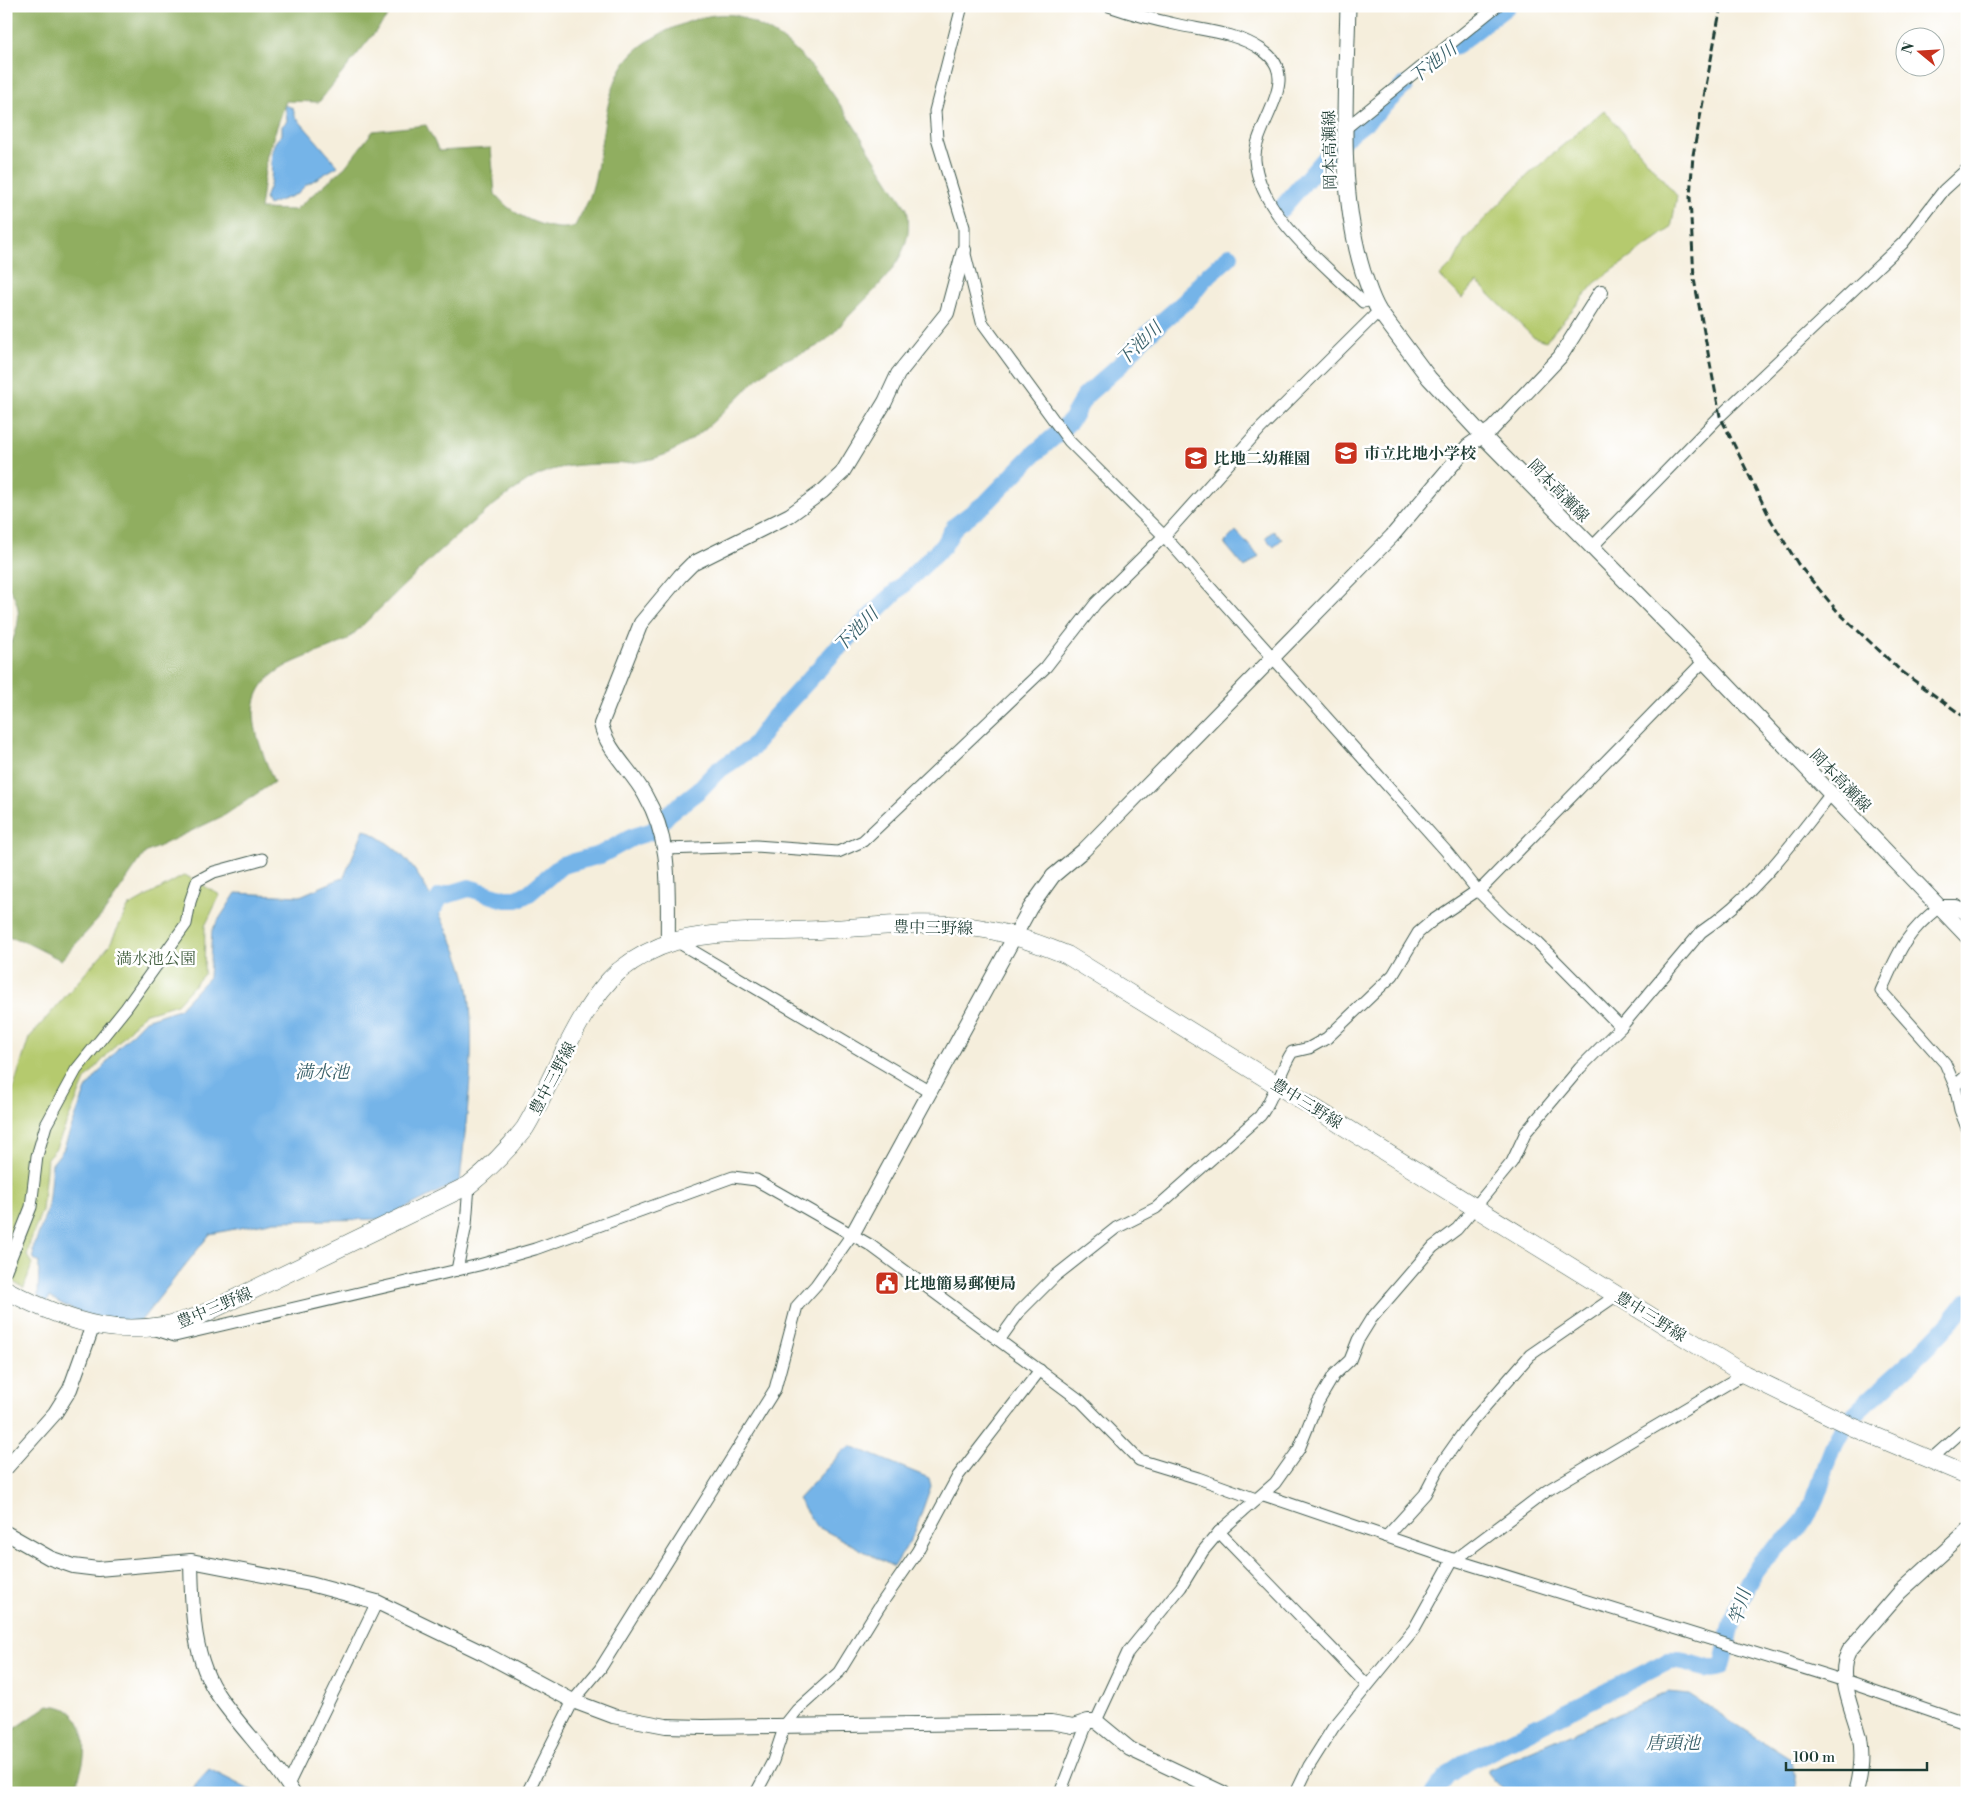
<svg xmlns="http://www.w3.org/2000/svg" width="1973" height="1799" font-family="'Libre Bodoni','Noto Serif JP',serif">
  <rect width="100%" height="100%" fill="#fff"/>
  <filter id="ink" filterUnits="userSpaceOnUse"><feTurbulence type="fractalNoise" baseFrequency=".02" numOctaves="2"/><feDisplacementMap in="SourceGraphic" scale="10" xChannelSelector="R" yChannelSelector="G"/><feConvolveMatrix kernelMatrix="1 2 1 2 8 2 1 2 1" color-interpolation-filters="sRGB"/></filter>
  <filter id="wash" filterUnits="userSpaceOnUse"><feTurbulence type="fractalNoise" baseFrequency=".0096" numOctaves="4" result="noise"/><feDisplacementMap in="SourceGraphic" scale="20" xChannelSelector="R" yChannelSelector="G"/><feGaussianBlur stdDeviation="1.12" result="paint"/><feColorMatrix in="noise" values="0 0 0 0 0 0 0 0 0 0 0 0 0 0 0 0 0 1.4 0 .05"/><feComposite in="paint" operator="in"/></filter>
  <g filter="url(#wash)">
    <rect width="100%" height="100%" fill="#f5eedc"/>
    <g fill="#b5ca6e" stroke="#6a8451">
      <path d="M1604,110l73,86 -6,32 -76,55 -49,58 -13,-4 -56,-55 -15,16 -22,-22 14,-14 11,-23 63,-64z"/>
      <path d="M185,875l35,20 -15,31 -1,48 -27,30 -34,10 -58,66 -29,68 -9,10 -5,52 -12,32 -3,14 5,8 -8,24 -18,-10v-166l23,-74 80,-92 19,-39z"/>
    </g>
    <g fill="#90ae61" stroke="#58764a">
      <path d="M6,6h390l-77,96 -33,-1 -19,54 -7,54 35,1 50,-43 28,-36 53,-6 13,26 52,-3 4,46c5,5 10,12 17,16 15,11 45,23 63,16 4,-9 10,-18 14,-27 15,-42 11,-88 31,-128 12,-24 39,-38 63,-47 17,-7 33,-11 51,-9 7,1 15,6 21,9 49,22 75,65 103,108 16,26 32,52 49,77 10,46 -29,77 -58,107 -9,9 -19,23 -30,29 -17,10 -38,13 -54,27 -32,28 -61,66 -101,83 -45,18 -92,-2 -136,26 -67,43 -123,105 -181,159 -15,8 -30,12 -46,19 -68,27 -48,70 -27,123l-49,33 -80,38 -42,61 -42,46 -40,-20 -15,-3v-285c15,-24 18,-46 0,-68z"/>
      <path d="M49,1705c5,1 13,1 19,5 26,17 17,60 4,83h-66v-58z"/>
    </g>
    <g fill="#75b4e8" stroke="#4a788e">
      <path d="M285,105l8,3 2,8 43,50 -32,19 -9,9 -29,11 -3,-6c1,-4 3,-8 4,-11 7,-18 -5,-40 13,-53v-9l5,-5z"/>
      <path d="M1236,531l23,25 -14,12 -21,-25z"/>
      <path d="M1273,531l9,8 -8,8 -9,-9z"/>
      <path d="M364,829c41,21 53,41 73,80 13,26 28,56 32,85 7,62 -3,125 -9,187l-77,38 -108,2 -65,13 -71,89c-32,-2 -62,-8 -89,-26l-3,5 -9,-6 1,-34 -5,-3 -1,-10 15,-41 4,-44 11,-14 23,-61 31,-40 28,-29 34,-11 30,-32 3,-47 24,-37 64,3 44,-19z"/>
      <path d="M851,1446l78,32 2,8 -17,48 -20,33 -78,-41 -18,-27 46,-49z"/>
      <path d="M1668,1692l21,2 103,66 5,33h-291l-18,-20v-4z"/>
      <path d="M209,1769l47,24h-65l7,-12z"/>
    </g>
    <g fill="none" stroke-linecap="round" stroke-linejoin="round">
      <g stroke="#75b4e8" stroke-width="18">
        <path d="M1456,46l51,-40"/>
        <path d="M1281,209l55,-64 33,-26 35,-33"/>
        <path d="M435,906l5,-9 29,-9 36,11h12l12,-6 33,-28 38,-10 33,-18 20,-6 15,-17 31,-24 18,-19 35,-23 20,-28 62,-68 109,-106 12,-20 32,-24 48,-49 21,-18 15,-15 14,-24 35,-31 21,-25 47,-41 18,-22 24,-21"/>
        <path d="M1967,1085l-3,15 3,7"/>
        <path d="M1434,1793l14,-18 19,-13 202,-101c19,-3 36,13 53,6 9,-37 15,-76 40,-105 13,-16 32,-25 43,-43 22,-35 18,-71 50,-105 37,-37 81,-70 112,-113"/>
      </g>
    </g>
  </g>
  <g filter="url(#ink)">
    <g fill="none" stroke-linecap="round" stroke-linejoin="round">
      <g stroke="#3f584d" stroke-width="13">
        <g id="minor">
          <path d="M962,6l-27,105 2,28 27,88v23l18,72 87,119 95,95 96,-107 119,-118"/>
          <path d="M1109,6c23,8 46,14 70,19 29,6 58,8 83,25 43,28 -9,74 -7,110 4,54 71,106 108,142l10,-2"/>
          <path d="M1346,128l151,-122"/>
          <path d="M1591,548l129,-132 183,-173 41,-53 23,-21"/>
          <path d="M666,849l90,-3 82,6 25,-11 183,-174 50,-64 68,-67 282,315 32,40 27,27 33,25 83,84"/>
          <path d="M1939,907c-35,28 -40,44 -58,84l64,72 10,23 5,24 7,18"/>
          <path d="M676,941l255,151"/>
          <path d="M1955,1086l12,-11"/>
          <path d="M6,1270l25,-63 6,-51 9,-31 30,-55 50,-62 60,-84 4,-22 7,-21 17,-9 48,-13"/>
          <path d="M457,1270l9,-45 3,-40"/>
          <path d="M153,1329l22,7 304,-71 56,-16 198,-72 23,3 114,65 211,156 58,59 59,18 58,21"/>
          <path d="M1000,1339l20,-28 34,-34 62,-49 40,-20 104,-92c15,-19 19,-44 32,-64l17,-4 18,-10 66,-63 25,-42 14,-12 52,-35 220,-225"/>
          <path d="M1930,1460l37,-33"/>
          <path d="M1264,1495l191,65 390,121 122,42"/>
          <path d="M1219,1532l148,153"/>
          <path d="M1386,1537l39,-43 14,-27 29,-41 62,-71 87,-60"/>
          <path d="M1455,1560l93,-70 196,-116"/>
          <path d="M1096,1721l32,-69 53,-65 22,-36 16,-19 56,-49 24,-34 18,-45 17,-29 16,-15 8,-20 13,-21 62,-72 24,-18 55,-67 14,-30 54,-64 41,-41 80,-95c52,-35 91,-88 129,-137"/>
          <path d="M288,1785l89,-183"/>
          <path d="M527,1793l46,-92 27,-32 175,-280 22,-83 19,-21 37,-52"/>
          <path d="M756,1793l17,-32 12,-36 12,-15 42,-38 40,-65 38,-55 41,-76 82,-106"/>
          <path d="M1060,1793l28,-72"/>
          <path d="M1296,1793l13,-27 24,-38 81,-99 39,-70"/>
        </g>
      </g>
      <g stroke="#3f584d" stroke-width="16">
        <g id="tertiary">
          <path d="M1939,907h17l11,6"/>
          <path d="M668,944c-1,-54 5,-101 -23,-149 -13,-24 -38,-44 -44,-71l40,-101 39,-47 12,-12 98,-49 33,-24 19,-18 43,-71 13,-28 49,-61 17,-63"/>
          <path d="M853,1233l177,-325 23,-32 31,-26 308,-314 76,-90 24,-17 68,-72 41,-65"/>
          <path d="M6,1468l49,-55 15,-24 23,-64"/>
          <path d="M6,1533l44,25 23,8 25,3 93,-8 119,23 67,18 108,52 88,47 40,15 53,10 37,1 348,-5 22,4 15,-5h8l34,28 93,44"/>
          <path d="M191,1561c1,47 1,98 29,137 23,33 53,61 73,95"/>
          <path d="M1856,1793c5,-18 7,-37 4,-55 -6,-27 -25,-61 -11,-87l51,-59 67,-61"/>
        </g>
      </g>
      <g stroke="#3f584d" stroke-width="17">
        <path id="secondary" d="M1348,6c-2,88 -11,181 15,266 5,13 8,26 16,39l50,67 53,57 222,226 263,275"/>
      </g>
      <g stroke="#3f584d" stroke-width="19">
        <path id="primary" d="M6,1290c65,34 119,52 191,27l272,-132c21,-17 39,-35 56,-57 28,-46 54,-123 94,-157 16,-13 37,-24 57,-30 45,-11 96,-9 143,-11 52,-3 114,-11 165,-1 29,5 56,15 83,26l677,419 109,53 114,48"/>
      </g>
      <use href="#minor" stroke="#fff" stroke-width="11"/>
      <use href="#tertiary" stroke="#fff" stroke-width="14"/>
      <use href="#secondary" stroke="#fff" stroke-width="15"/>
      <use href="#primary" stroke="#fff" stroke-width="18"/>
      <path stroke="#1f3d34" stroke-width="3" stroke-dasharray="8 4" stroke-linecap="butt" d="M1721,6l-28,149 -3,42 4,82 26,137 51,104 27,44 40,48 63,59 66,48"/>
    </g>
  </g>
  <defs>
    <g id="school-square" transform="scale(1.25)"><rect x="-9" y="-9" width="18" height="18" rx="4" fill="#c8321e" stroke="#fff"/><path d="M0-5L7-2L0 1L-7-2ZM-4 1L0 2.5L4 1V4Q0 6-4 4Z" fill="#fff"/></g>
    <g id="civic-square" transform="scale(1.25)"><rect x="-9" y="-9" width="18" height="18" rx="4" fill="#c8321e" stroke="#fff"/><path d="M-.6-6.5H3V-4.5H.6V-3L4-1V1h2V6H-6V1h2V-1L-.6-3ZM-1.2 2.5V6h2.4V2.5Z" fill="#fff"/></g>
  </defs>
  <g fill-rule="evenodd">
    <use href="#school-square" x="1346" y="453"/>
    <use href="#school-square" x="1196" y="458"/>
    <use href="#civic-square" x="887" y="1283"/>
  </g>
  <g text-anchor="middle" stroke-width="5" stroke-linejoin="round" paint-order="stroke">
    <g font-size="16" fill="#1f3d34" stroke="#fff">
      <text transform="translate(1329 150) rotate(-91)" y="6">岡本高瀬線</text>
      <text transform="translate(1559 490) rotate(46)" y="6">岡本高瀬線</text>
      <text transform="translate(1841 780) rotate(46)" y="6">岡本高瀬線</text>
      <text transform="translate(933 927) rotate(1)" y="6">豊中三野線</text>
      <text transform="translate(552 1078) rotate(-62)" y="6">豊中三野線</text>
      <text transform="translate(1307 1103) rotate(32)" y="6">豊中三野線</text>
      <text transform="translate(214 1307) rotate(-23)" y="6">豊中三野線</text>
      <text transform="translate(1651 1316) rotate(32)" y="6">豊中三野線</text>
    </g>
    <g font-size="16" font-weight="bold" fill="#1f3d34" stroke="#fff" text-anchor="start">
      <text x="1364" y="459">市立比地小学校</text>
      <text x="1214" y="464">比地二幼稚園</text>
      <text x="904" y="1289">比地簡易郵便局</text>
    </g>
    <g font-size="16" fill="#446042" stroke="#fff">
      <text x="156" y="964">満水池公園</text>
    </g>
    <g font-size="18" font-style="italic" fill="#39616a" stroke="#fff">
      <text transform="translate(1433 63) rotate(-38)" y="6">下池川</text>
      <text transform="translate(1139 344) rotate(-44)" y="6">下池川</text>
      <text transform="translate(856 630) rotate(-45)" y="6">下池川</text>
      <text x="322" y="1078">満水池</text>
      <text transform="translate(1740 1607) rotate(-74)" y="6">竿川</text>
      <text x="1673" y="1749">唐頭池</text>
    </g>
  </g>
  <rect width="1973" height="1799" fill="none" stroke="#fff" stroke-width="25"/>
  <g transform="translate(1920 52) rotate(288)"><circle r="24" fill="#ffffff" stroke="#a5b1ae"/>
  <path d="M0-4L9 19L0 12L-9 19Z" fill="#c8321e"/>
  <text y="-8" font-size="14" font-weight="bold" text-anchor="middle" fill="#1f3d34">N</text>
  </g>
  <path d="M1786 1762v8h141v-8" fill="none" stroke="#1f3d34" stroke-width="2.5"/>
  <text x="1793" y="1762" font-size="15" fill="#1f3d34" stroke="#ffffff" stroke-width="4" paint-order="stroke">100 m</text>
</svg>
